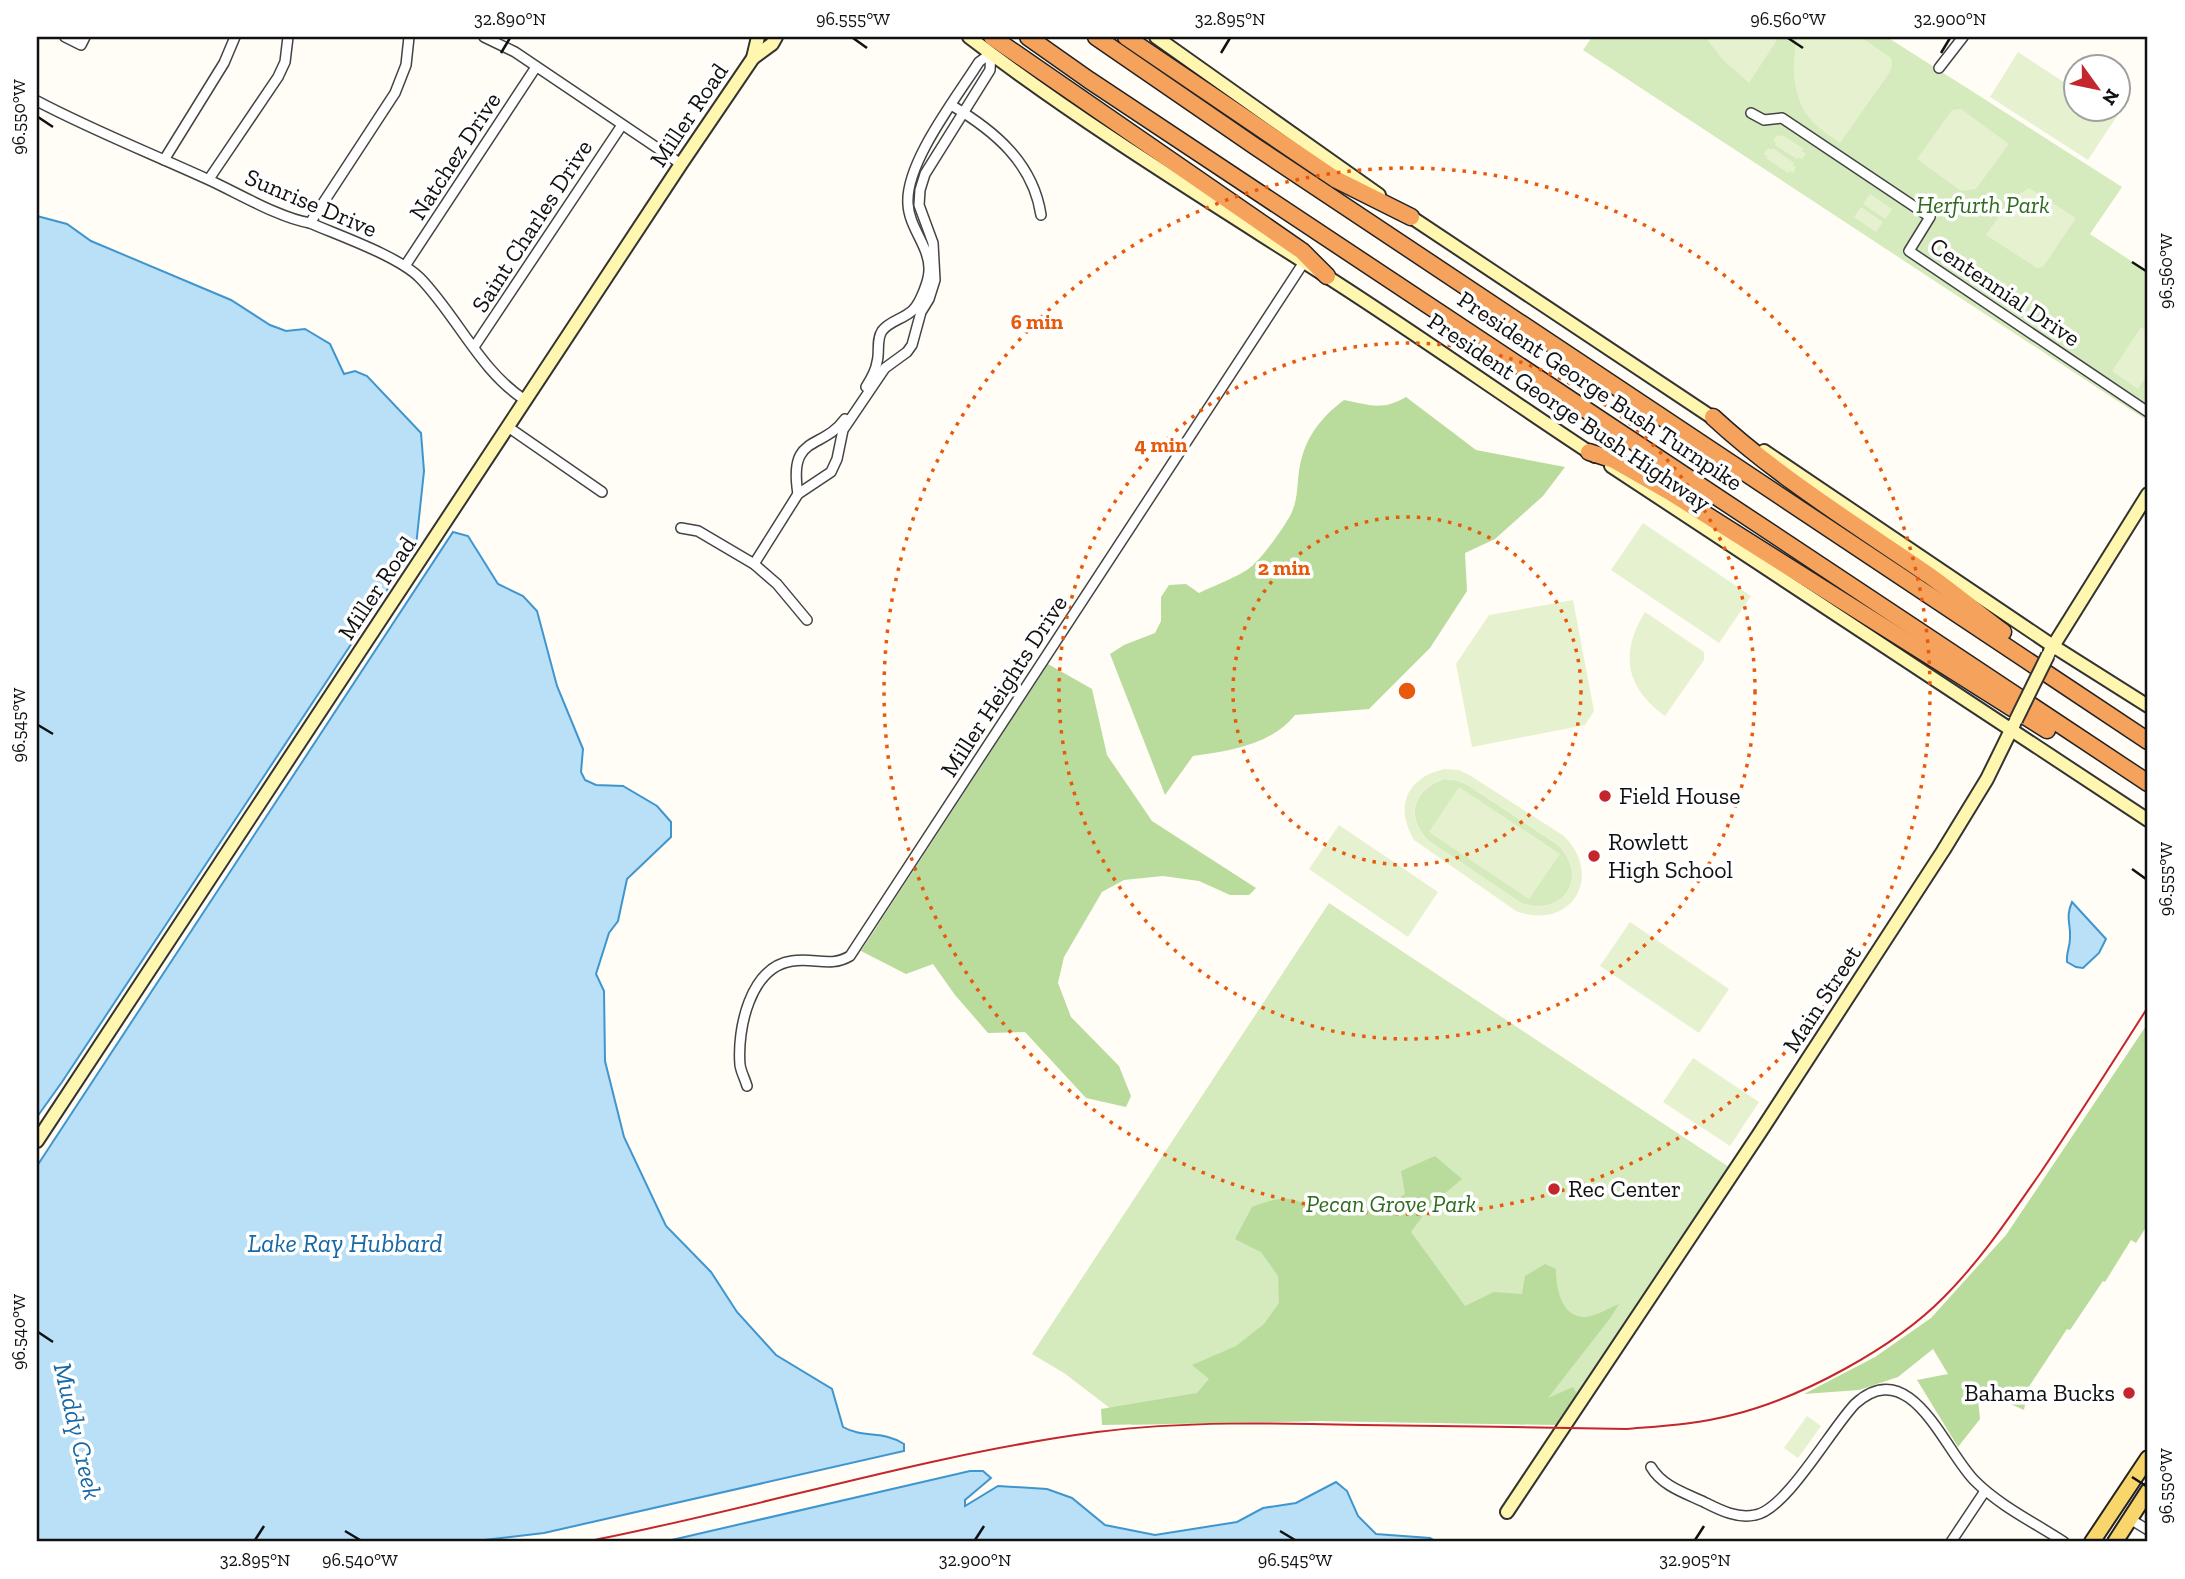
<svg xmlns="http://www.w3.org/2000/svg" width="2185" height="1579" font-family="'Zilla Slab',serif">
  <rect width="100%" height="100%" fill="#fffdf5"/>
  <g fill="#d5ebbd">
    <path d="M1592,37h295l235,150 -32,47 58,38v149l-565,-371z"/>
    <path d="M1444,779l11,1 11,4 92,61c32,32 5,73 -37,58l-92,-62c-24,-23 -17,-51 15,-62z"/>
    <path d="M1329,903l400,264 -167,258 -242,-4 -188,4 -68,-52 -32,-19z"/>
  </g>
  <g fill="#b9dc9c">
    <path d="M1406,397l70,53 89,17 -22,29 -48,43 -30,14 2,38 -37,57 -61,61 -74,6c-24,30 -66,36 -102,41l-28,39 -55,-141 14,-9 31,-12 6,-12v-24l8,-12 17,-1 13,9c14,-7 42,-17 53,-27 13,-12 31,-37 39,-52 7,-14 6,-29 8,-43 5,-32 20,-52 45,-71 26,5 38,11 62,-3z"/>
    <path d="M1048,664l44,25 15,66 45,66 104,67 -7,7h-19l-31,-14 -36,-5 -39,4 -22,12 -38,65 -6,26 13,34 48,49 12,30 -5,11 -40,-9 -61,-66 -37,1 -33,-38 -22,-31 -27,10 -45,-23z"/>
    <path d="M2148,1023v201l-12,19 -5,-3 -26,42 -2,-1 -33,49 -3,-1 -39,59 -4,22 -47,-21 3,30 -22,28 -41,-67 31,-6 -15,-25 -35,28 -39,13 -55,4 71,-37 56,-39 75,-83z"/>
    <path d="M1435,1156l27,23 -32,27 -19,26 54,74 29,-14 28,2 3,-18 20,-12 11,5c0,19 5,49 30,48 10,-1 23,-9 33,-13l-8,13 -63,81 25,-11 6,11 -17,27 -242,-4 -218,4 -1,-16 96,-16 12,-14 -17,-14 44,-19 28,-22 15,-21 -1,-27 -17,-24 -26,-13 17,-32c29,-11 42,-13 67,7l19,-5 14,-12 21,16 32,-19 -4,-23z"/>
  </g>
  <g fill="#e6f2cf" fill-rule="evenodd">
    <path d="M1705,37h74l-30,46 -26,-23z"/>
    <path d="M1797,37h64l30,21 1,8 -2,6 -50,71c-9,-7 -20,-13 -27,-21 -21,-22 -22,-57 -16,-85z"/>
    <path d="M2018,52l58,38v18l29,1 12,7 -29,44 -98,-63z"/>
    <path d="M1961,109l48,35 -33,45 -15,2 -44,-32 35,-49z"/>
    <path d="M1777,135l3,2 2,-2 22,14 -2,2 4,3 -4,5 -3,-2 -2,2 -22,-14 1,-3 -3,-2z"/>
    <path d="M1768,148l3,2 2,-2 21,15 -1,2 3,2 -3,6 -4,-2 -1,2 -22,-15 1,-2 -3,-2z"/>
    <path d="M2029,188l47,30 -33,49 -6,1 -51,-33 25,-36z"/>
    <path d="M1870,194l22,15 -7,10 -22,-15z"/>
    <path d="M1861,207l22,15 -7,10 -22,-15z"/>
    <path d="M2141,327l7,5v41l-10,16 -26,-18z"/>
    <path d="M1643,523l108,73 -32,47 -108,-73z"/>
    <path d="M1573,600l21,111 -9,14 -113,22 -16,-83 33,-49z"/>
    <path d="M1645,612l59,40v8l-39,56c-39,-28 -46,-62 -20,-104z"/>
    <path d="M1445,769l14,1 12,6 93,60c41,41 6,96 -48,75l-102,-71c-20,-34 -7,-63 31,-71zM1444,779l11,1 11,4 92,61c32,32 5,73 -37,58l-92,-62c-24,-23 -17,-52 15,-62z"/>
    <path d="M1459,787l101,67 -31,45 -100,-67z"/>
    <path d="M1339,825l99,67 -30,45 -99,-68z"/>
    <path d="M1630,922l99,67 -30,44 -99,-67z"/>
    <path d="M1693,1058l66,44 -29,44 -67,-44z"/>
    <path d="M1807,1416l14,10 -23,32 -14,-10z"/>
  </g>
  <g fill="#b9e0f7" stroke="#3f96cf" stroke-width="2">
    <path d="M37,216l30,8 24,17 140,59 39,25 16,6 19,-2 25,15 14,30 11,-3 12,5 54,57 3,38 -8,75 -354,536 -25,35z"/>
    <path d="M453,532l15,4 30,48 25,12 14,15 20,75 26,63 -2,23 4,8 11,5 27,1 34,20 14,16v15l-44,42 -9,42 -9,12 -13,41 8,17 1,70 19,76 42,89 45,46 26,40 39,43 56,34 11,38c21,12 40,3 61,17v7l-360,82 -77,9h-430v-376z"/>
    <path d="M2072,902l34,37 -7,14 -16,15 -7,-1 -9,-5c-1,-9 3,-15 3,-24 1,-15 -5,-20 2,-36z"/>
    <path d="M970,1471h13l8,7 -26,22v6l33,-20 49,3 25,9 33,27 50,10 82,-13 26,-14 33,-5 40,-21 11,9 11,25 18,18 54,4 7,4h-774z"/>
  </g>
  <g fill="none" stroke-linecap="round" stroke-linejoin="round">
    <g stroke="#444" stroke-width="12">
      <g id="street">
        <path d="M65,37l16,8 4,-8"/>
        <path d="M484,37l31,15 166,112"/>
        <path d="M1939,68l24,-31"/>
        <path d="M37,101c55,29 113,52 170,78 29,13 72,39 103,44 30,13 88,33 110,55 37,38 60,93 105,122"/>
        <path d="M951,105c44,26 82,58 90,110"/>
        <path d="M1751,113l13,7 18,-2 148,99 -21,34 239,161"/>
        <path d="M164,160l60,-97 11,-26"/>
        <path d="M209,179l69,-102 7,-15 3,-25"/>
        <path d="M310,223l85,-130 11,-28 3,-28"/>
        <path d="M405,266l131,-199"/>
        <path d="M474,347l148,-222"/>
        <path d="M866,387c5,-8 10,-16 11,-25 3,-10 -1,-22 5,-31 7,-10 22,-12 31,-21 7,-7 16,-29 16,-40 1,-23 -20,-42 -21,-66 -3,-41 49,-107 71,-142l12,-9"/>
        <path d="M508,427l94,65"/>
        <path d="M798,494c-10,-61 24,-43 47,-75"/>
        <path d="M681,528l17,3 56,33 23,20 30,36"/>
        <path d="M754,564l44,-70 33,-22 6,-13 6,-29 42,-62 22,-16 5,-7 9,-33 8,-13 6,-19 -2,-37 -14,-38 1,-15 5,-16 65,-104 1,-17"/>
        <path d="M747,1086c-2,-7 -6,-14 -7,-21 -3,-36 10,-98 52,-104 22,-4 38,7 58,-5l454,-694"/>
        <path d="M1651,1467c11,19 34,26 53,35 16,8 33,17 51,13 31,-5 76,-86 100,-111 56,-51 90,48 120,77 25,25 60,42 89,61"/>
        <path d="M2130,1519l18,11"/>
        <path d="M1951,1542l34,-51"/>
      </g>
    </g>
    <g stroke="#333" stroke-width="16">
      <g id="secondary">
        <path d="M969,37c114,87 237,162 357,239 91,58 179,121 269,180"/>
        <path d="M1156,37l223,158"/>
        <path d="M753,58l5,-21"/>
        <path d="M1405,213l314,209"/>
        <path d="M1764,451l289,195 95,60"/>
        <path d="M1611,466l537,354"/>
        <path d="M2050,651l98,-157"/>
        <path d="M37,1141l644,-977 72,-106 19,-14 4,-7"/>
        <path d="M1507,1512l252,-378 184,-283 44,-72 27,-55"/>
      </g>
    </g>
    <g stroke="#222" stroke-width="18">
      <g id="primary">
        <path d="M2092,1542l56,-84"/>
        <path d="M2115,1542l33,-51"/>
      </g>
    </g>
    <g stroke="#222" stroke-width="19">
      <g id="highway">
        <path d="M992,37l310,214 25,25"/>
        <path d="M1028,37l61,43 1059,703"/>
        <path d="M1096,37l160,110 892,594"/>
        <path d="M1126,37l209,142 76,38"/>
        <path d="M1713,417c66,61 143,108 217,159 25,18 49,38 73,56"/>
        <path d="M1589,452l25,8 56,32 377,238"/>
      </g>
    </g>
    <use href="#street" stroke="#fff" stroke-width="9"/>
    <use href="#secondary" stroke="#fff6b0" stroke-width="12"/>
    <use href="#primary" stroke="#f9d66b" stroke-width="14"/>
    <use href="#highway" stroke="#f5a25d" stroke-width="16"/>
    <path stroke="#c4262e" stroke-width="2" d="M584,1542c172,-33 339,-87 513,-110 87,-11 177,-9 265,-7 88,1 177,2 265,4 35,-3 71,-5 105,-14 69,-17 162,-67 212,-118 37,-37 67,-82 97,-125 37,-55 72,-110 107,-165"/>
    <g stroke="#333" stroke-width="16" stroke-linecap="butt">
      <path id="secondary-bridge" d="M2016,720l32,-65"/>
    </g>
    <use href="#secondary-bridge" stroke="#fff6b0" stroke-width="12"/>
  </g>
  <path fill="none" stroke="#111" stroke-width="2.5" d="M853,38l14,10M1788,38l15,10M501,53l9,-15M1221,53l9,-15M1941,53l9,-15M38,117l15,10M2132,262l14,9M38,725l15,9M2132,869l14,10M38,1332l15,10M2132,1477l14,9M345,1531l15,9M1280,1531l15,9M255,1540l9,-14M975,1540l9,-14M1695,1540l9,-14"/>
  <g fill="none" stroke="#e8590c" stroke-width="3.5" stroke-dasharray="3.5 7">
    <circle cx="1407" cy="691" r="174"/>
    <circle cx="1407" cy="691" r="348"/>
    <circle cx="1407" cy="691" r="523"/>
  </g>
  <g fill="#c4262e" stroke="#fff" stroke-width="2.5">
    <circle cx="1605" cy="796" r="7"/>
    <circle cx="1594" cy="856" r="7"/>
    <circle cx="1554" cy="1189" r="7"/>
    <circle cx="2129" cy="1393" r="7"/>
  </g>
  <g text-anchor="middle" stroke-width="7" stroke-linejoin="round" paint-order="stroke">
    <g font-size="24" fill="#111" stroke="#fff">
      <text transform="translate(689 115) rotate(-56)" y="8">Miller Road</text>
      <text transform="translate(455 156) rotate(-57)" y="8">Natchez Drive</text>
      <text transform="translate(311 203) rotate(23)" y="8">Sunrise Drive</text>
      <text transform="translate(532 226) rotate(-57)" y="8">Saint Charles Drive</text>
      <text transform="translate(2005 292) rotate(34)" y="8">Centennial Drive</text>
      <text transform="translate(1600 391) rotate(34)" y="8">President George Bush Turnpike</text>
      <text transform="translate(1569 412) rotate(34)" y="8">President George Bush Highway</text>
      <text transform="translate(377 588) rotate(-56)" y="8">Miller Road</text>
      <text transform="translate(1004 686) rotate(-57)" y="8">Miller Heights Drive</text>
      <text transform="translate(1822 999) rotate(-57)" y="8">Main Street</text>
    </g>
    <g font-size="24" font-style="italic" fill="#2f6b1f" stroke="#fff">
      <text x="1983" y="213">Herfurth Park</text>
      <text x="1391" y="1212">Pecan Grove Park</text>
    </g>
    <g font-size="24" fill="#111" stroke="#fff" text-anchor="start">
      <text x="1619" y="804">Field House</text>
      <text x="1608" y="850">Rowlett<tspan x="1608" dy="28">High School</tspan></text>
      <text x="1568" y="1197">Rec Center</text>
      <text x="2115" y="1401" text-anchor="end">Bahama Bucks</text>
    </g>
    <g font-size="26" font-style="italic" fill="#1768a6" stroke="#fff">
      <text x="345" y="1252">Lake Ray Hubbard</text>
      <text transform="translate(78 1431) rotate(77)" y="9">Muddy Creek</text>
    </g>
  </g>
  <circle cx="1407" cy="691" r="10" fill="#e8590c" stroke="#fff" stroke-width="3.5"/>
  <g font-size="21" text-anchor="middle" font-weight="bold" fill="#e8590c" stroke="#fff" stroke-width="7" stroke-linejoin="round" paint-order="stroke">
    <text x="1037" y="329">6 min</text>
    <text x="1161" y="452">4 min</text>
    <text x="1284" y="575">2 min</text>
  </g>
  <rect width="2185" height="1579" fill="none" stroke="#ffffff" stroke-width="77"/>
  <g transform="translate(2097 88) rotate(123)"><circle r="33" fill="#ffffff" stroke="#a0a0a0" stroke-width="2"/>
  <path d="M0-5L12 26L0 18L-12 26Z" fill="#c4262e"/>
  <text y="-10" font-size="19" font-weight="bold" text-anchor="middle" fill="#111111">N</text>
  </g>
  <rect x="38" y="38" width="2108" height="1502" fill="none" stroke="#111" stroke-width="2.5"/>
  <g font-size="18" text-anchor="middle" fill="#111">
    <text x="510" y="25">32.890°N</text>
    <text x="853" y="25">96.555°W</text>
    <text x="1230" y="25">32.895°N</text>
    <text x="1788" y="25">96.560°W</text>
    <text x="1950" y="25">32.900°N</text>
    <text transform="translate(19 117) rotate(-90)" y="6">96.550°W</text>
    <text transform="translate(2166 271) rotate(-90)" y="6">96.560°W</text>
    <text transform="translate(19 725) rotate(-90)" y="6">96.545°W</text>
    <text transform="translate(2166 879) rotate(-90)" y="6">96.555°W</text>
    <text transform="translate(19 1332) rotate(-90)" y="6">96.540°W</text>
    <text transform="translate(2166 1486) rotate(-90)" y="6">96.550°W</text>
    <text x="255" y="1566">32.895°N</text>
    <text x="360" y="1566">96.540°W</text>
    <text x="975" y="1566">32.900°N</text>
    <text x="1295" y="1566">96.545°W</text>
    <text x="1695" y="1566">32.905°N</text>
  </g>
</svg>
